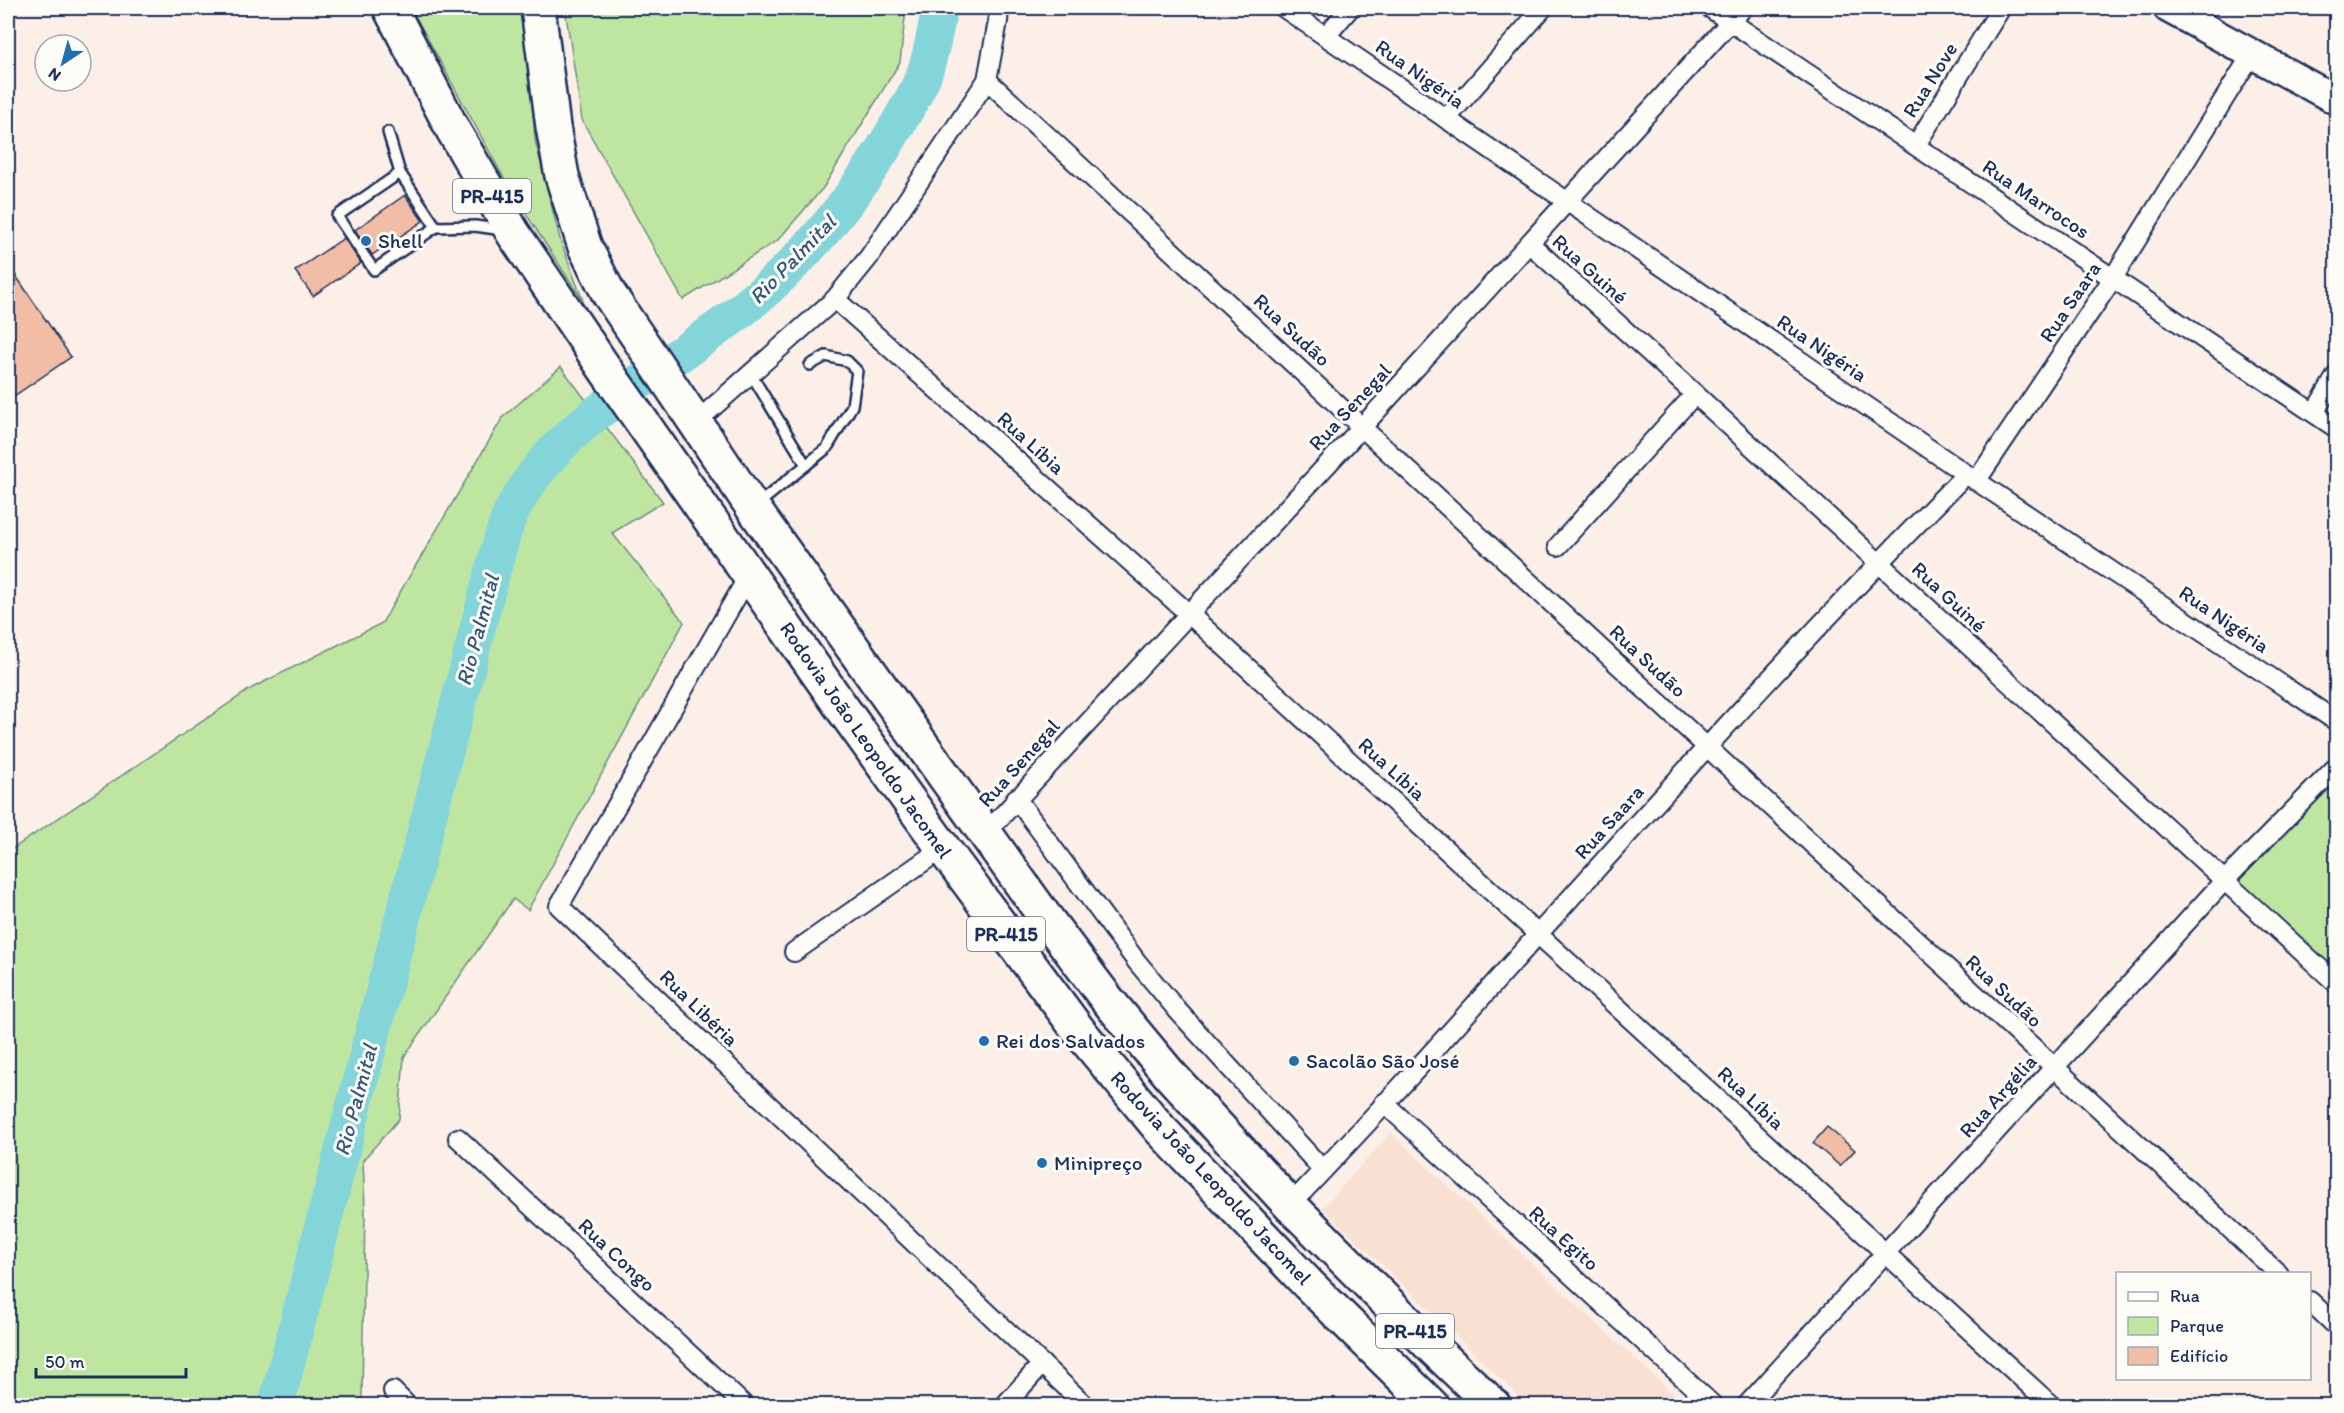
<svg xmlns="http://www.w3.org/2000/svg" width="2344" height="1413" font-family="Itim,sans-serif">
  <rect width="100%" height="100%" fill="#fbefe7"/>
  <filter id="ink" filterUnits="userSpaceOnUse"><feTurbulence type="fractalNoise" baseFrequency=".0167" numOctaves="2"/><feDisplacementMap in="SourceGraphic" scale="12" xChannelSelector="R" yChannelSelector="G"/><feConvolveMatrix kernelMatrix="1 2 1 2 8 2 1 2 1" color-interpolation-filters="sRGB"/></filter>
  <g filter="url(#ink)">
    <path fill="#f8e0d3" d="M1391,1133l231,214 63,58h-157l-205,-197z"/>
    <g fill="#bfe6a1" stroke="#6d8a80" stroke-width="1.5">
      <path d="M411,8h109l8,27 7,105 25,99 23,62 -72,-110z"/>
      <path d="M565,8h341l-6,54 -77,126 -45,52 -95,60 -101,-180z"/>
      <path d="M561,367l102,135 -51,31 72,89 -156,288 -15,-11 -109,158 -5,62 -36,41 2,49 -3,189 -5,8 -349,-1v-553l244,-164 130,-65 121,-206z"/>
      <path d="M2336,767v216l-112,-102z"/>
    </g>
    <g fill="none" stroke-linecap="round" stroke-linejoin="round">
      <path stroke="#83d5da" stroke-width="36" d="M276,1406l216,-833c6,-19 10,-41 19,-60 45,-94 154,-141 232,-204 63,-50 117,-117 156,-187 9,-15 19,-32 25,-48 8,-21 11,-45 16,-66"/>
    </g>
    <g fill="#f2bda5" stroke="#1b2f5e" stroke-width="1.5">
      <path d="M405,195l18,26 -51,34 -17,-25z"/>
      <path d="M344,238l17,25 -48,33 -18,-25z"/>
      <path d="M8,264l63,93 -63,43z"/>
      <path d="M1827,1127l28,23 -15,16 -27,-23z"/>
    </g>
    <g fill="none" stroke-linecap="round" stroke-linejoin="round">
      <g stroke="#1b2f5e" stroke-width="14">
        <g id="lane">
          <path d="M388,132l12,41 36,54 39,-1 28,4"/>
          <path d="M400,173l-63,43 37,54 62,-43"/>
          <path d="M751,374l55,91"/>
          <path d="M757,505l70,-57 25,-42 5,-35 -10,-10 -21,-5 -16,9"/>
        </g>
      </g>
      <g stroke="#1b2f5e" stroke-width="22">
        <g id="street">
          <path d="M1284,8l682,466 370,247"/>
          <path d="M1710,8l626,420"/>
          <path d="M1326,36l24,-28"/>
          <path d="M987,80l720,667 572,527"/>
          <path d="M1446,119l97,-111"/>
          <path d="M1916,145l85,-137"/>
          <path d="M1530,244l165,150 641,589"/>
          <path d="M835,299l353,314 864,793"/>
          <path d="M2314,413l22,-37"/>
          <path d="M695,423l140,-124 34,-42 118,-177 11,-59 1,-13"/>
          <path d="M1977,480l136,-202 139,-224"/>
          <path d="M1558,546l137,-152"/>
          <path d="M749,575l-190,331 527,500"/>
          <path d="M1016,798l121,164 41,49 145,159"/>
          <path d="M986,833l377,-407 380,-418"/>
          <path d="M794,952l149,-104"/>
          <path d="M1384,1103l330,303"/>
          <path d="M458,1138l287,268"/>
          <path d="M1290,1205c143,-149 278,-307 418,-459 84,-92 170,-183 258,-272"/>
          <path d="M2310,1301l26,25"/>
          <path d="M393,1391l15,15"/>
          <path d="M1004,1406l38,-42"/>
          <path d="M1746,1406l478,-525 112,-114"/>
        </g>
      </g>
      <g stroke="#1b2f5e" stroke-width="33">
        <path id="primary" d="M2168,8l168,92"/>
      </g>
      <g stroke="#1b2f5e" stroke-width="38">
        <g id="highway">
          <path d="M390,8l63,122 60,103 94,139 233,333 103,143 136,183 81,98 148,155 124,122"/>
          <path d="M538,8l15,119 9,49 23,71 24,47 144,214 292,409 61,81 64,77 120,130 145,145 59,56"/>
        </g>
      </g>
      <use href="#lane" stroke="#fdfcf7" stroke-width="9"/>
      <use href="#street" stroke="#fdfcf7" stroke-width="18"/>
      <use href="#primary" stroke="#fdfcf7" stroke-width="28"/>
      <use href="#highway" stroke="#fdfcf7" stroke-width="33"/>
    </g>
  </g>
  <g fill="#1f6fb2" stroke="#fdfcf7" stroke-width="2">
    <circle cx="366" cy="241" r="6"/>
    <circle cx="984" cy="1041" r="6"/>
    <circle cx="1294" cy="1061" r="6"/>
    <circle cx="1042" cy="1163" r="6"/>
  </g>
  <g text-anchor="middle" stroke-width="6" stroke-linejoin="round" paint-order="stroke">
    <g fill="#fdfcf7" stroke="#5f6c8c" stroke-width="1.5">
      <rect x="453" y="179" width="78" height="34" rx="4.5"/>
      <rect x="967" y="917" width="78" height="34" rx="4.5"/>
      <rect x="1376" y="1314" width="78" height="34" rx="4.5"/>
    </g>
    <g font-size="20" font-weight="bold" fill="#1b2f5e">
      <text x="492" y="203">PR-415</text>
      <text x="1006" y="941">PR-415</text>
      <text x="1415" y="1338">PR-415</text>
    </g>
    <g font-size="21" fill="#1b2f5e" stroke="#fdfcf7">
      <text transform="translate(1420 74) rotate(35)" y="7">Rua Nigéria</text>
      <text transform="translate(1930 80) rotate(-58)" y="7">Rua Nove</text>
      <text transform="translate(2036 199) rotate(34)" y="7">Rua Marrocos</text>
      <text transform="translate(1590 269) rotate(42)" y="7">Rua Guiné</text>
      <text transform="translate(2070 302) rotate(-56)" y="7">Rua Saara</text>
      <text transform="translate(1292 330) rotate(43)" y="7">Rua Sudão</text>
      <text transform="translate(1822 348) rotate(34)" y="7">Rua Nigéria</text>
      <text transform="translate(1350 407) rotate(-47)" y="7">Rua Senegal</text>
      <text transform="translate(1031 443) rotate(42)" y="7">Rua Líbia</text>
      <text transform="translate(1949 597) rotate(43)" y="7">Rua Guiné</text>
      <text transform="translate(2224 619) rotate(34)" y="7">Rua Nigéria</text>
      <text transform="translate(1648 661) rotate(43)" y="7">Rua Sudão</text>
      <text transform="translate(866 740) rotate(55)" y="7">Rodovia João Leopoldo Jacomel</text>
      <text transform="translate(1019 763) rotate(-48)" y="7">Rua Senegal</text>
      <text transform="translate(1392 769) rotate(42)" y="7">Rua Líbia</text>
      <text transform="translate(1609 822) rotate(-48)" y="7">Rua Saara</text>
      <text transform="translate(2004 991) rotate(43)" y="7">Rua Sudão</text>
      <text transform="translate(699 1008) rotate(44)" y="7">Rua Libéria</text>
      <text transform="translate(1998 1096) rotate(-48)" y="7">Rua Argélia</text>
      <text transform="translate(1751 1098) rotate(43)" y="7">Rua Líbia</text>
      <text transform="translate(1211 1178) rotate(47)" y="7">Rodovia João Leopoldo Jacomel</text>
      <text transform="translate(1564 1238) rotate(42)" y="7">Rua Egito</text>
      <text transform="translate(617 1255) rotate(43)" y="7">Rua Congo</text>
    </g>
    <g font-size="21" fill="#1b2f5e" stroke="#fdfcf7" text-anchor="start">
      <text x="378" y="248">Shell</text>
      <text x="996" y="1048">Rei dos Salvados</text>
      <text x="1306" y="1068">Sacolão São José</text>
      <text x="1054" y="1170">Minipreço</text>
    </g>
    <g font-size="22" font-style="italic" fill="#35587d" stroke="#fdfcf7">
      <text transform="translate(792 259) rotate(-46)" y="8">Rio Palmital</text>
      <text transform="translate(477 630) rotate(-75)" y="8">Rio Palmital</text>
      <text transform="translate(355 1100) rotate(-75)" y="8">Rio Palmital</text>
    </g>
  </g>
  <rect width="2344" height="1413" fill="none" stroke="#fdfcf7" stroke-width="30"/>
  <rect x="15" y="15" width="2314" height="1383" fill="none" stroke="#1b2f5e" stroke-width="2" filter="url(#ink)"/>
  <rect x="2116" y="1272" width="195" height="108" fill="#fdfcf7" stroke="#a3aaba" stroke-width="1.5"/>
  <rect x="2128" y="1292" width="30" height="9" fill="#fdfcf7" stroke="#a3aaba" stroke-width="1.5"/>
  <text x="2170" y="1302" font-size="18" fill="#1b2f5e">Rua</text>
  <rect x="2128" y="1317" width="30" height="18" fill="#bfe6a1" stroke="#a3aaba" stroke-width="1.5"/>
  <text x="2170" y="1332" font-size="18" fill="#1b2f5e">Parque</text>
  <rect x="2128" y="1347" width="30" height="18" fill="#f2bda5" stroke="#a3aaba" stroke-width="1.5"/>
  <text x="2170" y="1362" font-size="18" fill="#1b2f5e">Edifício</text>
  <g transform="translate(63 63) rotate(216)"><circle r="28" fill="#fdfcf7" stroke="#a3aaba" stroke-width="1.5"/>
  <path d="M0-4.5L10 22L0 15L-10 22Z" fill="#1f6fb2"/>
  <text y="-9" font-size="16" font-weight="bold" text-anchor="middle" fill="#1b2f5e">N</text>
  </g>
  <path d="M36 1368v9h150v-9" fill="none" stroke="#1b2f5e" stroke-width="3"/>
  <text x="45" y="1368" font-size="18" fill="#1b2f5e" stroke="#fdfcf7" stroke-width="4.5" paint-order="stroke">50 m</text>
</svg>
